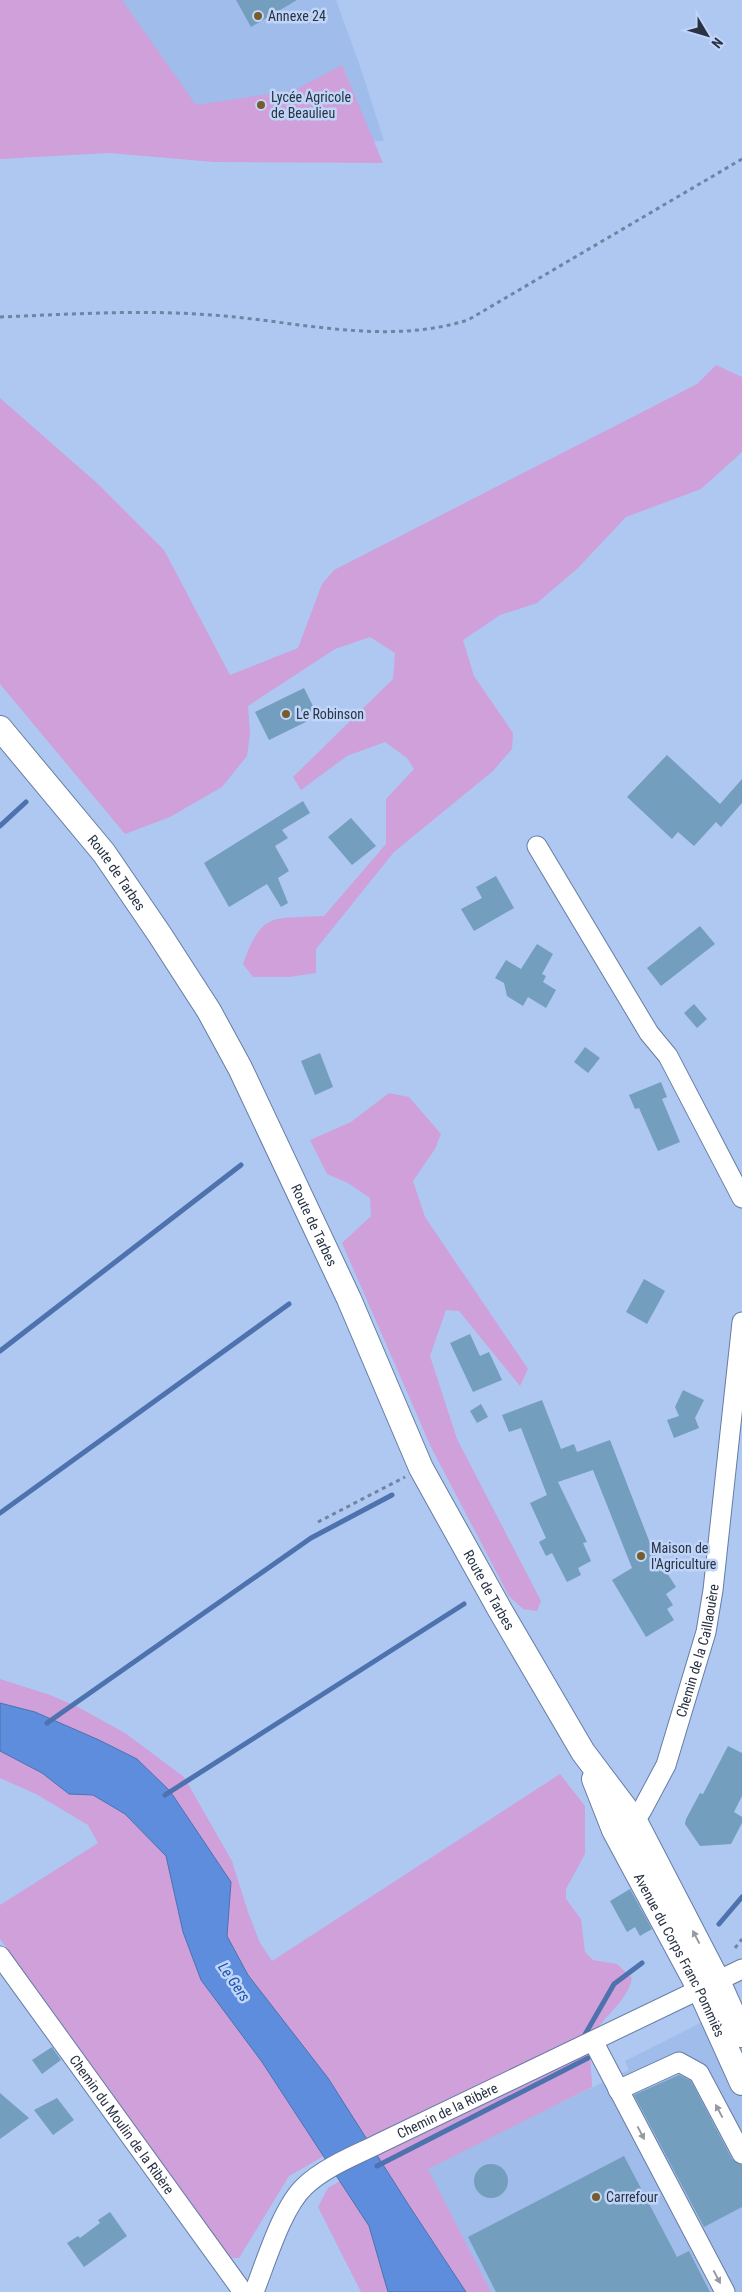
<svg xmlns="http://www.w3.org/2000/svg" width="742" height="2292" font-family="'Roboto Condensed',sans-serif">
  <rect width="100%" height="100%" fill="#aec8f2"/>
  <g fill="#9fbceb">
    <path d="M58,0h278l25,69 23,72 -198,7z"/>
    <path d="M742,2002v290h-251l-64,-123 72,-37 130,-62 -4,-9z"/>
  </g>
  <g fill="#cfa0da">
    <path d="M0,0h122l74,105 99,-15 47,-25 41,98 -169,-1 -105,-9 -109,6z"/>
    <path d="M716,365l26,12v75l-41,37 -75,28 -48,51 -41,35 -37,12 -37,25 11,36 39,57 -1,16 -19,22 -99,81 -78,97v24l-27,4h-36l-10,-13c19,-54 31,-45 81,-48l62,-72v-45l28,-30 -7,-11 -22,-16 -38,14 -46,34 -8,-13 100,-98 2,-26 -25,-16 -35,12 -87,57 2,28 -3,22 -25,31 -52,30 -45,17 -125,-150v-286l98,86 66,66 66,125 68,-27 24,-64 12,-14 363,-186z"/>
    <path d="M389,1093l20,4 32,37 -6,15 -22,32 12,36 103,152 -8,17 -61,-75 -13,-1 -16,46 27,83 84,162 -4,10 -14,-2 -14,-13 -78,-149 -89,-204 29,-27 -1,-18 -22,-15 -21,-9 -17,-34 41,-18z"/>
    <path d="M0,1679l50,16 28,12 47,26 59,44 48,84 16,51 12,31 12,18 288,-187 25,32v48l-19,35v10l15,20 4,33 8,8 24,4 15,14c-5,24 -26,35 -37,55 -8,13 -3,39 -3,54l-164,82 63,123h-25l-58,-88 -80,-126 -80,-103 -21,-39 4,-54 -61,-91 -135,-79 -35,-9z"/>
    <path d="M0,1751l42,22 27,21 24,1 32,19 41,42 17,76 18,48 61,82 62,94 -35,20 -50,82h-9l-230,-319v-34l98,-62 -10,-18 -52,-31 -36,-16z"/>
    <path d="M340,2181l29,45 19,66h-27l-43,-85 10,-19z"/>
  </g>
  <path fill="#5d8ddc" stroke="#4d72ae" d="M0,1703l35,9 64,28 38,19 33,32 61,91 -4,54 21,39 80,103 80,126 58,88h-78l-19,-66 -107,-164 -61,-82 -18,-48 -17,-76 -41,-42 -32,-19 -24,-1 -27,-21 -42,-22z"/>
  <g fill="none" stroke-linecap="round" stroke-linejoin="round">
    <g stroke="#4d72ae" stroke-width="5">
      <path d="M0,826l26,-24"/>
      <path d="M0,1351l241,-186"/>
      <path d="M0,1513l289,-209"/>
      <path d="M47,1723l264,-185 81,-43"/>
      <path d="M165,1795l299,-191"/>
      <path d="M719,1924l23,-27"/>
      <path d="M583,2038l31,-54 28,-21"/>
      <path d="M377,2166l211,-108"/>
    </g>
  </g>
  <g fill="#739ebd">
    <path d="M236,0h61l-46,27z"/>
    <path d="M304,688l14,28 -49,24 -14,-28z"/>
    <path d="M667,755l53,49 22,-25v24l-21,24 -5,-5 -22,24 -16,-14 -6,7 -45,-42z"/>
    <path d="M303,801l7,12 -28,17 6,8 -13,8 14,25 -11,7 10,25 -7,4 -14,-23 -38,23 -25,-44z"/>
    <path d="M351,818l25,28 -24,19 -24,-28z"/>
    <path d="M496,876l18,32 -40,23 -13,-22 21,-11 -6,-11z"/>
    <path d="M700,926l15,18 -54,42 -14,-18z"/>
    <path d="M537,944l16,10 -11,20 4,2 -3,6 13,8 -10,18 -18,-11 -5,9 -16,-10 -3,-13 -9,-5 11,-18 15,9z"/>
    <path d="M694,1004l13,15 -10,9 -13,-15z"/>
    <path d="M585,1047l15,11 -12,15 -14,-11z"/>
    <path d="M320,1053l13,34 -18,8 -14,-34z"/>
    <path d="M661,1082l6,15 -5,2 18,43 -22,9 -19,-43 -4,1 -6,-14z"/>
    <path d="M644,1279l21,12 -18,33 -21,-12z"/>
    <path d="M470,1334l10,22 9,-4 13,28 -29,12 -23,-49z"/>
    <path d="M683,1390l21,10 -9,18 4,10 -25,10 -7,-18 12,-4 -4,-9z"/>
    <path d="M542,1400l19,49 13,-5 3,8 33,-12 43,111 23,36 -10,7 7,11 -6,4 7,11 -28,17 -34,-57 20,-12 -39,-98 -35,12 29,60 -4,1 8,18 -13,7 3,7 -14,7 -15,-29 -6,3 -7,-14 7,-4 -16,-35 17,-8 -26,-67 -12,4 -7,-17z"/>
    <path d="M481,1404l7,13 -11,6 -7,-12z"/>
    <path d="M728,1746l14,7v43l-8,16 8,5v6l-11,21 -31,2 -15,-22 1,-5 14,-26 3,1z"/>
    <path d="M630,1889l22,40 -12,7 -5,-9 -8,5 -17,-31z"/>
    <path d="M52,2047l9,13 -19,14 -10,-14z"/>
    <path d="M679,2075l12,6 41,78 10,6v42l-38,20 -70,-132z"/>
    <path d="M0,2093l29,25 -29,21z"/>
    <path d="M57,2098l17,22 -21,15 -19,-25z"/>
    <path d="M624,2156l53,101 12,-6 21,41h-214l-28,-55z"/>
    <circle cx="491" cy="2181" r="17"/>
    <path d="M110,2212l17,24 -43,31 -17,-24 11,-7 2,2 20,-15 -2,-3z"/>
  </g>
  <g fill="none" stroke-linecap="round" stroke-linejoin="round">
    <g stroke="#667da4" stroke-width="21">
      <g id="minor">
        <path d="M537,846l112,187 19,23 74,142"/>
        <path id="s1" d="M624,1826l11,-5 7,-11 24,-45 40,-133 7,-42 29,-268"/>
        <path id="s2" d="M0,1956l243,336"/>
        <path d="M593,2041l132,251"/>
        <path d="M618,2090l61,-28 20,11 43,81"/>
        <path id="s3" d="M254,2292c12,-30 28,-85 51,-106 20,-19 49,-30 73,-42l364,-175"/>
      </g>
    </g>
    <g stroke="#667da4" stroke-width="26">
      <g id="major">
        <path id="s4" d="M0,728l104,125 56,82 49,76 31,57 109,231 72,169 79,142 83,142 52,69 83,160 24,54"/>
        <path id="s5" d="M594,1779l20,51 86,160 42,93"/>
      </g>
    </g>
    <g stroke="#7183a2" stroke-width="3" stroke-dasharray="4 4" stroke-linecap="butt">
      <path d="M0,317c75,-3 149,-8 224,-1 81,7 164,29 244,4l274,-161"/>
      <path d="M318,1522l87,-45"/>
      <path d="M735,1948l7,-9"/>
    </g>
    <use href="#minor" stroke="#fff" stroke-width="19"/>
    <use href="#major" stroke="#fff" stroke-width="24"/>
  </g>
  <defs><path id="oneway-solid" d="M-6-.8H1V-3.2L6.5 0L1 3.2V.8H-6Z" transform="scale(1.25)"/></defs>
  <g fill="#9499a2">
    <use href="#oneway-solid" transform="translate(696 1937) rotate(-118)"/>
    <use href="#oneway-solid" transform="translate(719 2111) rotate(-118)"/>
    <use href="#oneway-solid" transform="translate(641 2133) rotate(62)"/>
    <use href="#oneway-solid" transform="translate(717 2277) rotate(62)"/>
  </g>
  <g fill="#765c2e" stroke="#c0d5f7" stroke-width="2">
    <circle cx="258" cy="16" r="5"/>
    <circle cx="261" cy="105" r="5"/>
    <circle cx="286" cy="714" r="5"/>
    <circle cx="641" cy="1556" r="5"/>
    <circle cx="596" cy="2197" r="5"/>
  </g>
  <g text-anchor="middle" stroke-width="5" stroke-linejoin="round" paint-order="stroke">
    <g font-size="14" fill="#293344" stroke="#c0d5f7" text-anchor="start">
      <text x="268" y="21">Annexe 24</text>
      <text x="271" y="102">Lycée Agricole<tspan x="271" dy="16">de Beaulieu</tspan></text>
      <text x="296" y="719">Le Robinson</text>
      <text x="651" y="1553">Maison de<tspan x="651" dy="16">l'Agriculture</tspan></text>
      <text x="606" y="2202">Carrefour</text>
    </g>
    <g font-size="14" fill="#293344" stroke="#c0d5f7">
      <text dy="5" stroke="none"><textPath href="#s4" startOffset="186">Route de Tarbes</textPath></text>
      <text dy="5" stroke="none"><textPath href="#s4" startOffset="591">Route de Tarbes</textPath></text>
      <text dy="5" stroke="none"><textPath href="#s4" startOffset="996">Route de Tarbes</textPath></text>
      <text dy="5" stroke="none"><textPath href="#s1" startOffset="195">Chemin de la Caillaouère</textPath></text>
      <text dy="5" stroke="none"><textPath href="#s5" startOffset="196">Avenue du Corps Franc Pommiès</textPath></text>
      <text dy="5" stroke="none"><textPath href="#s3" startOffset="280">Chemin de la Ribère</textPath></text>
      <text dy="5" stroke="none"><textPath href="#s2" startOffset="208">Chemin du Moulin de la Ribère</textPath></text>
    </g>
    <g font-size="15" font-style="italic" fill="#1752ae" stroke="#c0d5f7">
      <text transform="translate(234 1982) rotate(55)" y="5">Le Gers</text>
    </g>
  </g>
  <g transform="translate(707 35) rotate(128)" stroke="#c0d5f7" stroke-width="4" paint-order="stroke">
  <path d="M0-4L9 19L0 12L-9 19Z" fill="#293344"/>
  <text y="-8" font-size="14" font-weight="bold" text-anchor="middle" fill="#293344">N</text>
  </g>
</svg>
